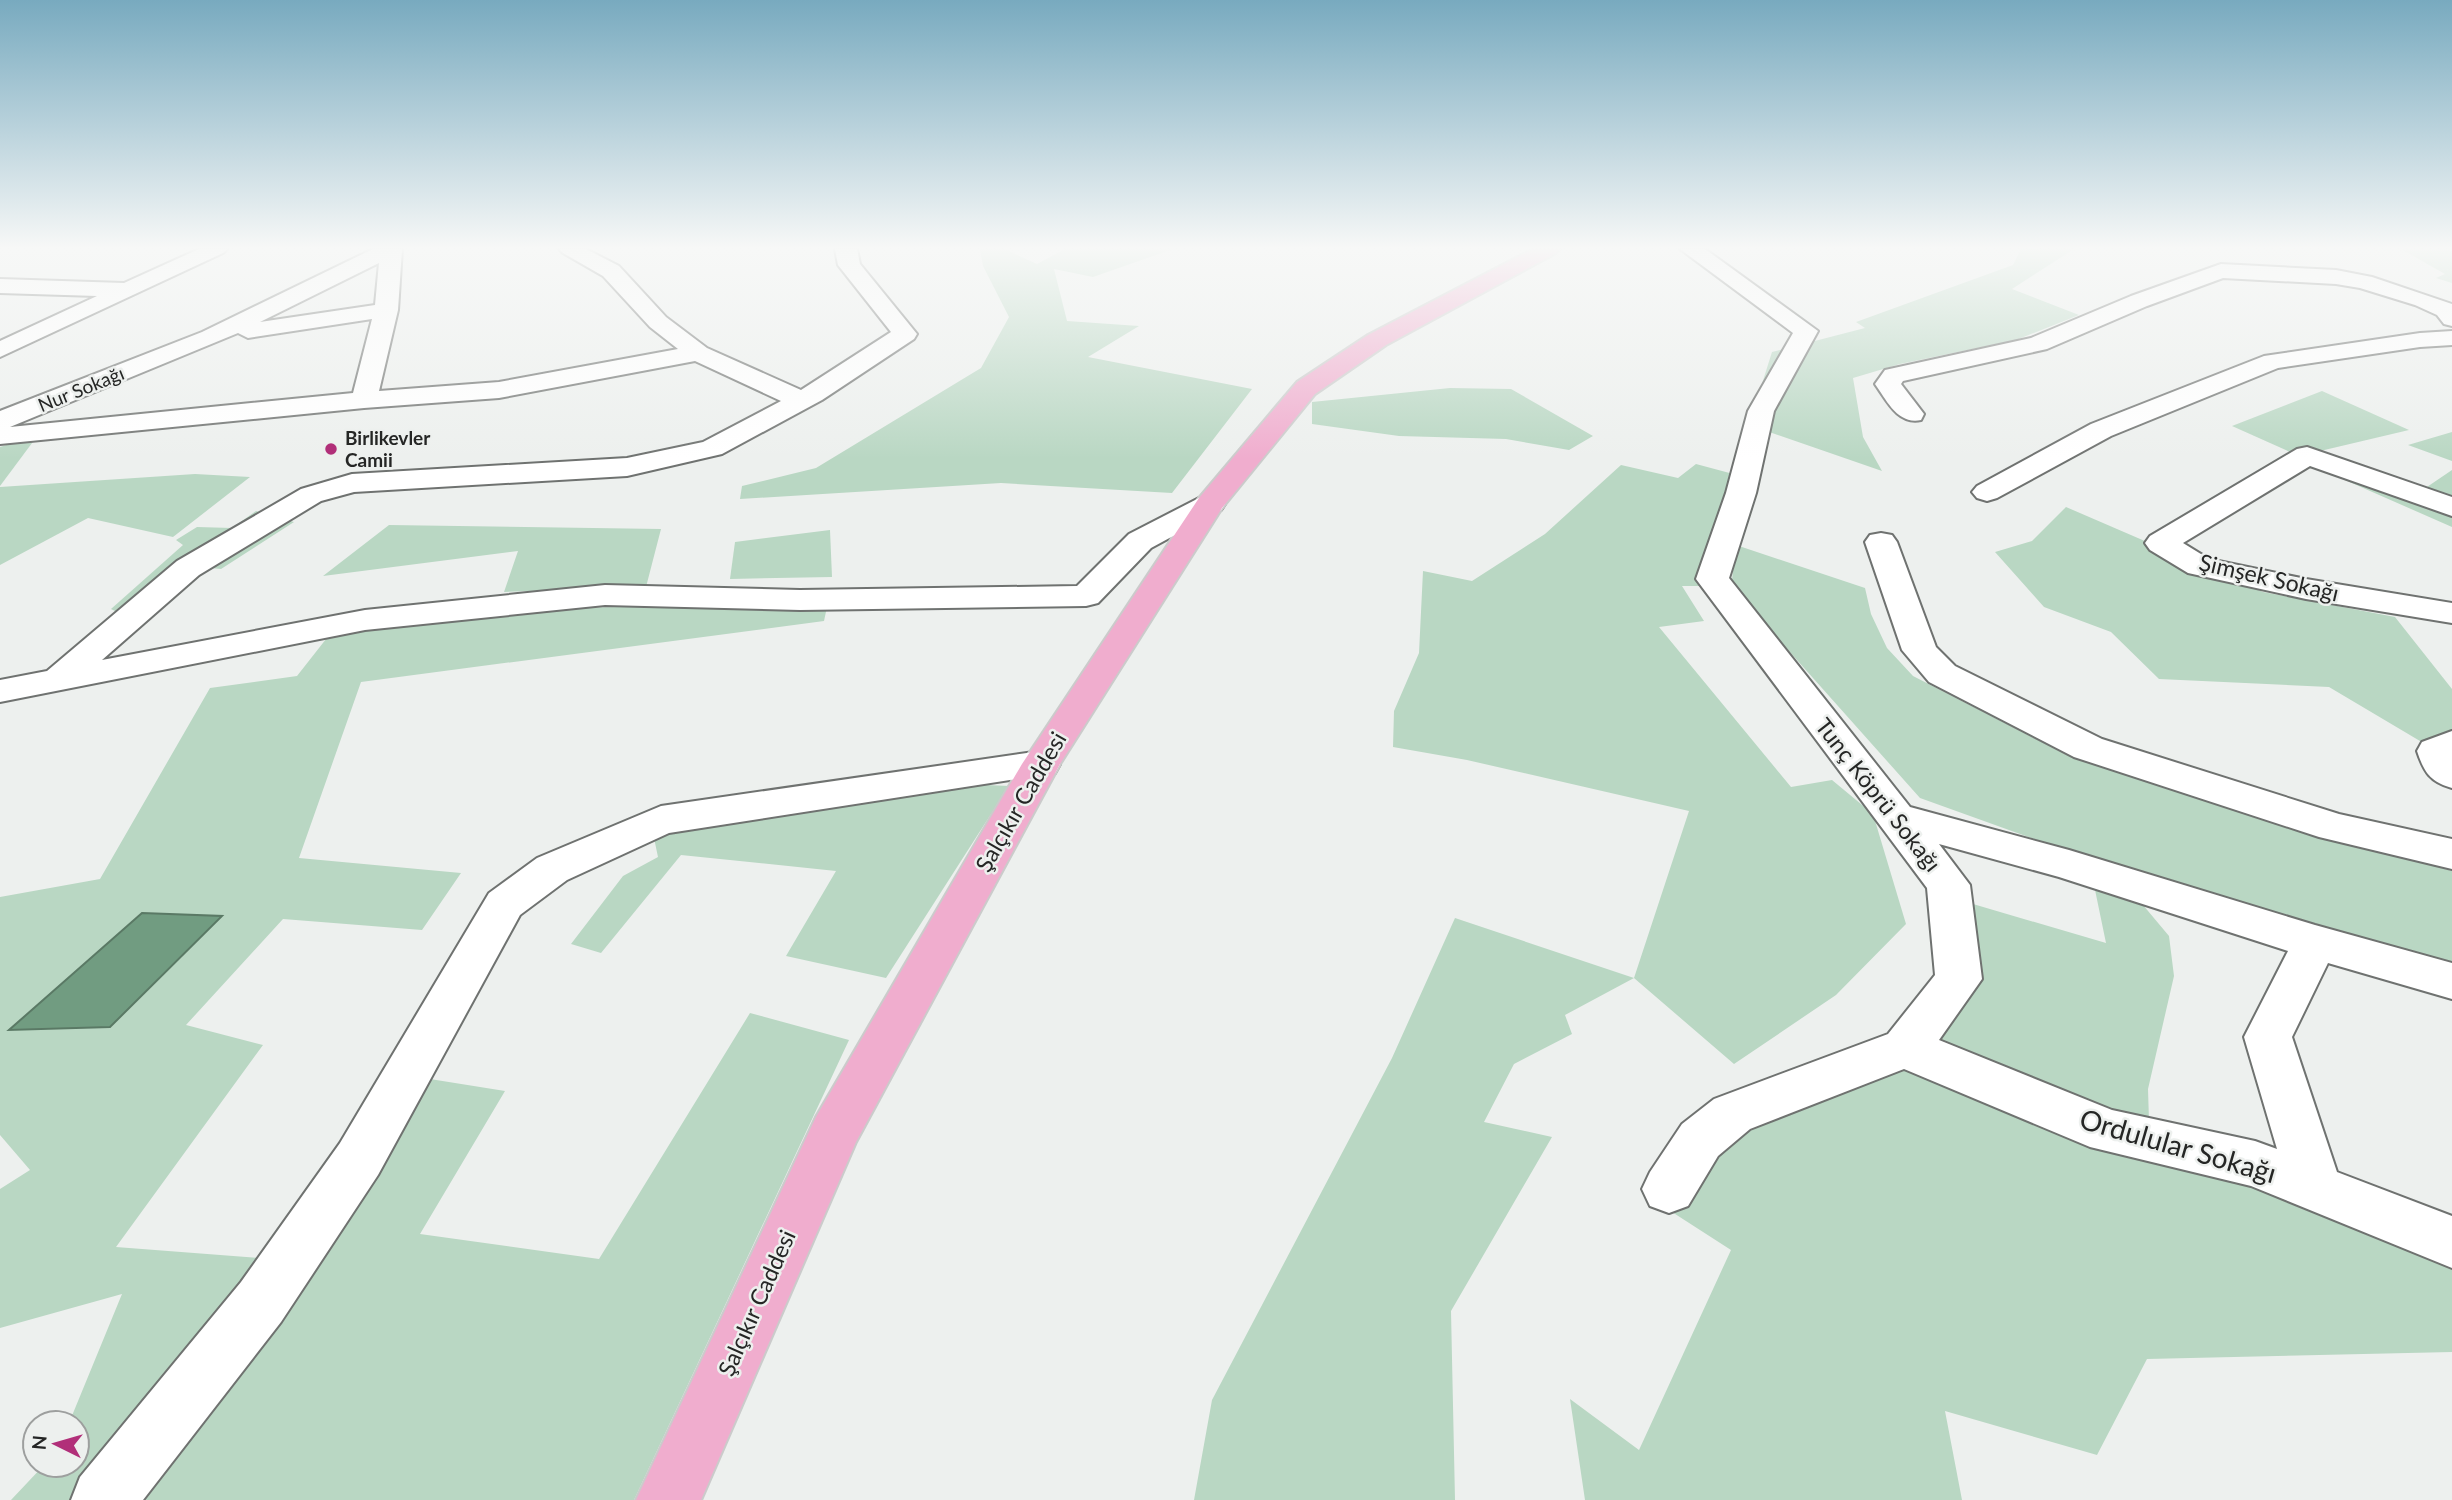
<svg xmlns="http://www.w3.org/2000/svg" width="2452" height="1500" font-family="Lato,sans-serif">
  <rect width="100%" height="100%" fill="#edf0ee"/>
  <g fill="#b9d7c3">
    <path d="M980,249h24l33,15 28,-15h108l-80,28 -39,-8 13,52 72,5 -51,31 164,32 -80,104 -171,-10 -261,16 2,-13 74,-18 165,-100 28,-51 -26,-51z"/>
    <path d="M2021,249h53l-62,40 67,26 -63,25 -116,24 -47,14 10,59 19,34 -133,-46 23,-73 93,-24 -9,-6 157,-57z"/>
    <path d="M2401,249l51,2v32l-16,-5 9,-4z"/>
    <path d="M1450,388l61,1 82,47 -24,14 -63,-11 -107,-3 -87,-12v-22z"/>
    <path d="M2322,391l87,39 -110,26 -67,-30z"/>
    <path d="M2452,432v29l-44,-16z"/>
    <path d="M38,435l-38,51v-39z"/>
    <path d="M1696,464l41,11 -35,111h-20l22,35 -45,6 132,160 41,-7 41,34 33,110 -70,71 -102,69 -100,-86 -69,37 7,19 -58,30 -30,58 68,15 -101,174 4,189h-261l18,-100 180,-342 63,-140 179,60 55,-167 -222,-51 -74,-13 1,-36 25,-58 4,-82 49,10 73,-47 76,-69 57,13z"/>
    <path d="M2369,468l55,21 28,-19v57l-107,-47z"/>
    <path d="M195,474l55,3 -77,60 -85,-19 -88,47v-78z"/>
    <path d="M2066,507l197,85 132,25 57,72v71l-123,-73 -170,-8 -48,-47 -67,-25 -49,-55 37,-11z"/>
    <path d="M256,511l38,11 -73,47 -31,-3 -71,47 -8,-4 72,-64 -7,-5 21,-13 35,1z"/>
    <path d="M389,525l272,4 -15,58 -142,5 14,-41 -195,25z"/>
    <path d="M830,530l2,47 -102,2 5,-37z"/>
    <path d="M1739,546l126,42 6,26 16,34 26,28 152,78 162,52 225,65v95l-404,-122 -128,-46 -148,-166 -40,-52 3,-29z"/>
    <path d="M830,593l-6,28 -463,61 -62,176 162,15 -39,57 -139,-11 -97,106 77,20 -147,202 144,11 131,-190 39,11 75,12 -85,143 179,25 151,-246 99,27 -215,460h-623l33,-35h33v-42h-8l53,-129 -122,34v-139l30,-19 -30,-35v-238l100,-18 110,-191 87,-12 33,-42 177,-25 163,-3z"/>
    <path d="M942,783l67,3 -123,192 -100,-22 50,-85 -155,-16 -80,98 -30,-9 52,-68 35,-19 -4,-19 90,-28z"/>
    <path d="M2094,885l49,20 26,31 5,40 -26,113 1,32 -14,7 -218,-81 39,-148 150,44z"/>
    <path d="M1909,1058l543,191v103l-305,7 -50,96 -152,-44 17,89h-377l-15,-101 69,51 92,-200 -59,-38 52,-76z"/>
  </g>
  <path fill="#719c81" stroke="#5a7965" stroke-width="2" d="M142,913l80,3 -112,111 -101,3z"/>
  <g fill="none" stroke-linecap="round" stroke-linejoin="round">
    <g stroke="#6f7270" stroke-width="4">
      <g id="minor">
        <path d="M199,249h28l-4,4 -223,104v-16l97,-45 -97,-3v-14l124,4z"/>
        <path d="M373,249h29l-4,61 -19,81 120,-9 179,-33 -28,-22 -47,-51 -40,-23 -4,-4h27l33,17 47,51 41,31 94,42 90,-58 -53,-67 -3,-16h22l3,15 57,70 -3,5 -92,61 -100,54 -95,22 -273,16 -33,9 -122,74 -97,85 263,-50 240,-25 195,5 277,-4 52,-52 70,-36 11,-3 11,3 4,6 -4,6 -70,38 -53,55 -12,3 -286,4 -195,-5 -240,25 -365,72v-22l47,-9 130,-110 124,-72 51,-15 275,-16 76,-16 78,-41 -86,-40 -196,37 -135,10 -364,36v-33l202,-79zM379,263l-4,42 -115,17zM372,319l-19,74 -343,34 228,-94 10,5z"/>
        <path d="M1680,249h25l113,82 -44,80 -18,82 -27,85 181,229 159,43 246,75 137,38v36l-124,-36 -36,74 45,135 115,44v52l-201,-82 -161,-39 -186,-78 -154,60 -32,27 -30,50 -19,7 -19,-7 -8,-17 8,-17 32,-48 32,-25 174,-65 47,-59 -8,-87 -231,-309 30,-86 22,-82 45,-78zM1939,844l120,33 229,74 -44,86 33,112 -22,-8 -143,-31 -173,-70 43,-61 -12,-94z"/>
        <path d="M2221,264l115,6 36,7 80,27v22l-8,-2 -7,-9 -22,-10 -55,-17 -24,-4 -113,-6 -76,28 -100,43 -144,32 -2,3 23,30 -3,6c-23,5 -34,-19 -46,-36l10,-14 146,-32 100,-42z"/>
        <path d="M2452,331v14l-32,2 -142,21 -167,68 -114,62 -10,3 -10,-3 -5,-6 5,-6 114,-62 173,-68 156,-23z"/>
        <path d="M2307,447l145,50v19l-142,-50 -127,77 26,16 97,20 146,24v20l-146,-24 -118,-26 -38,-23 -5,-7 5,-7 147,-87z"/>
        <path d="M1881,533l11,2 5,7 39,105 19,19 147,73 237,75 113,25v30l-133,-32 -245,-80 -145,-75 -27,-32 -37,-108 5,-7z"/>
        <path d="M2452,731v57c-22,-6 -28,-16 -35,-37l5,-9z"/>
        <path d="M1041,751l14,4 5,9 -5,9 -386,60 -102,47 -47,35 -142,260 -97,147 -138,178h-72l9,-23 161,-195 99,-139 149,-250 48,-35 124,-52z"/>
      </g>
    </g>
    <g stroke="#cbcbcb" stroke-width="4">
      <path id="major" d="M1533,249h27l-4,4 -170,92 -71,49 -93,114 -162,256 -204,378 -155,358h-65l180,-383 206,-353 177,-266 98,-116 71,-47z"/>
    </g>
    <use href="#minor" fill="#fff" fill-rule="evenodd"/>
    <use href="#major" fill="#f0adce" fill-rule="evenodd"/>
  </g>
  <linearGradient id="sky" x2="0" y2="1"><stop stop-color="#78aabf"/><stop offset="0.54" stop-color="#f7f8f7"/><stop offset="1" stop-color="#f7f8f7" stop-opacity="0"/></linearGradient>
  <rect width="2452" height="459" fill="url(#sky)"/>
  <circle fill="#b12f79" stroke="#edf0ee" stroke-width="2.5" cx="331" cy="449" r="7"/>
  <g text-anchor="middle" stroke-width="5" stroke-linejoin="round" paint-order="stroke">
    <g font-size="19" fill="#252625" stroke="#edf0ee">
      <text transform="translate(81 389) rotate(-22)" y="7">Nur Sokağı</text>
    </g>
    <g font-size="19" font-weight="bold" fill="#252625" stroke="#edf0ee" text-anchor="start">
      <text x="345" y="445">Birlikevler<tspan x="345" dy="22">Camii</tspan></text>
    </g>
    <g font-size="23" fill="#252625" stroke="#edf0ee">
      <text transform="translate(2269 578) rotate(13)" y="8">Şimşek Sokağı</text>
      <text transform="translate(1878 795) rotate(52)" y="8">Tunç Köprü Sokağı</text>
      <text transform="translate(1021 802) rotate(-60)" y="8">Şalçıkır Caddesi</text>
      <text transform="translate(757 1303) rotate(-66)" y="8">Şalçıkır Caddesi</text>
    </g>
    <g font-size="28" fill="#252625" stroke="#edf0ee">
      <text transform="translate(2178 1146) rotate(16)" y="10">Ordulular Sokağı</text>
    </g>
  </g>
  <g transform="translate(56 1444) rotate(275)"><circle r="33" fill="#edf0ee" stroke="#9d9f9e" stroke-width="2"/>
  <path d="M0-5L12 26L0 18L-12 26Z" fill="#b12f79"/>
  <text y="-10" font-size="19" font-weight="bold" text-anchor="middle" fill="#252625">N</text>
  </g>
</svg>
